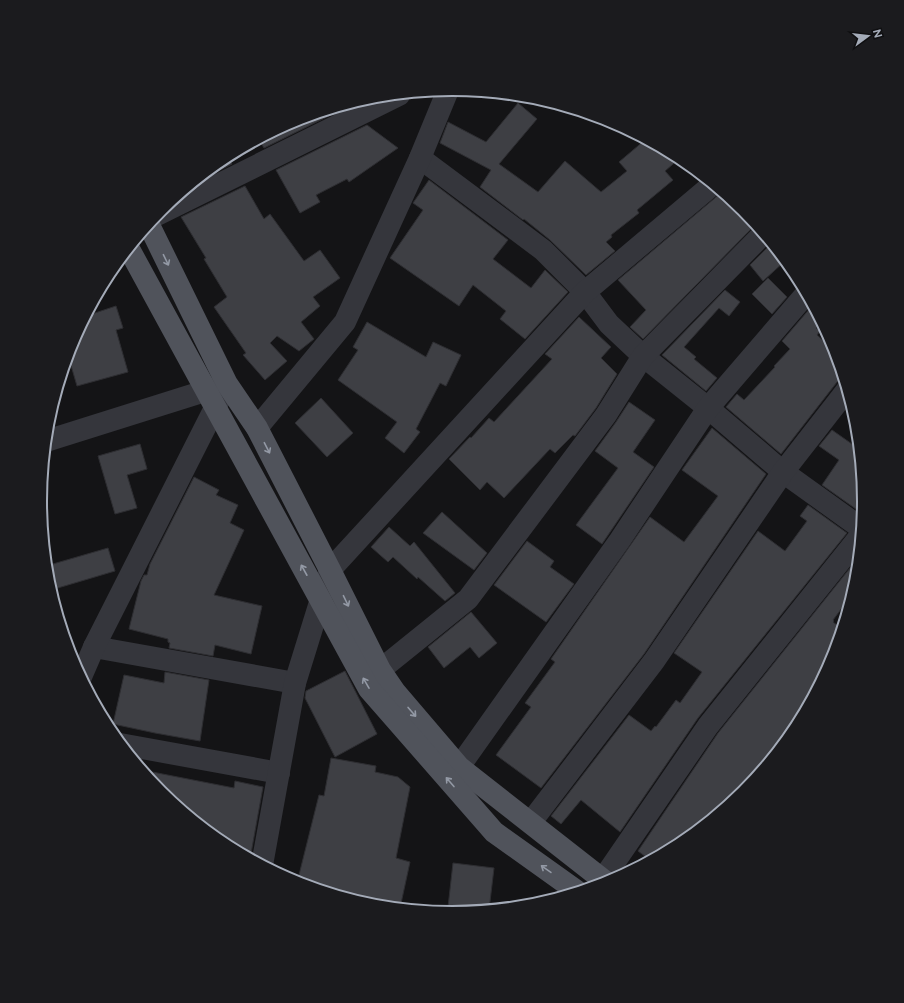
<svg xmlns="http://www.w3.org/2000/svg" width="904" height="1003" font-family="Raleway,sans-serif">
  <rect width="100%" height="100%" fill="#141416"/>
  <g fill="#3e3f44" stroke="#2e2e32">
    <path d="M357,102l-93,46 -5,-8 36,-19z"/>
    <path d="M518,103l19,16 -38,45 39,28 27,-31 36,31 26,-21 -8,-9 26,-22 35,18 -15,13 8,9 -36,30 2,3 -28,22 1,2 -6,5 9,9 -29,24 -36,-35 -26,-21 -1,1 -43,-33 11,-17 -51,-27 8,-21 38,20z"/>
    <path d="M367,125l31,23 -49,34 -2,-3 -31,16 4,7 -20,11 -24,-43z"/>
    <path d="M227,157l5,7 -38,19 29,-24z"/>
    <path d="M429,180l79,60 -15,19 38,29 14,-18 23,22 -43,47 -25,-20 6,-8 -33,-26 -14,21 -69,-48 33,-48 -10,-7z"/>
    <path d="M245,186l19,33 6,-5 34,47 16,-11 20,28 -27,19 7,9 -19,16 13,17 -15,12 -22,-15 -7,7 17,18 -22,19 -22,-25 3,-2 -32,-46 13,-10 -23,-38 2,-1 -25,-41z"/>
    <path d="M722,192l21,18 12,15 -112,114 -13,-12 16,-17 -28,-30z"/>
    <path d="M771,244l14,17 -22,20 -13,-16z"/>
    <path d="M768,278l19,19 -15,17 -20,-20z"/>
    <path d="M725,290l15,12 -11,14 -10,-8 -35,39 12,10 -2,2 23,19 -11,13 -44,-36z"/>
    <path d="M116,306l7,22 -7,2 12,42 -51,14 -9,-31 3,-11 15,-28z"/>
    <path d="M812,306l10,17 -6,5 4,3 -3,4 18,16 8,27 -6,4 -56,72 -55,-47 11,-13 7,6 31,-33 -1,-1 16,-17 -8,-8z"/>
    <path d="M579,317l32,30 -10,11 16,16 -21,34 -21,28 -2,-1 -18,18 -5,-4 -46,49 -17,-16 -7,8 -31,-31 21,-22 1,1 18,-20 5,4 58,-63 -7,-5z"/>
    <path d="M367,322l59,35 7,-15 28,13 -15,31 -6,-3 -24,46 4,3 -16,21 -19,-15 12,-16 -59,-42 20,-30 -5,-3z"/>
    <path d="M321,398l32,35 -26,24 -32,-34z"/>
    <path d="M629,402l26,18 -22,32 21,15 -52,77 -26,-19 42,-57 -23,-17 21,-29z"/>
    <path d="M712,428l54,46 -122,180 -103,134 -45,-33 35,-48 -6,-4 30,-41 -4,-3 99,-142 34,25 34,-46 -36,-26z"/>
    <path d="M832,430l27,19 5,53 -1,12 -41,-29 17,-25 -20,-14z"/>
    <path d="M140,444l7,25 -20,6 10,33 -22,6 -17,-58z"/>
    <path d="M194,477l25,13 -3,5 22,10 -8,18 14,7 -30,65 48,11 -11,48 -36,-9 -2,11 -44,-8 1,-5 -2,-1v-3l-39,-10 12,-48 3,-6h3l3,-11z"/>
    <path d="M808,505l39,28 -149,185 -78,114 -39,-32 -20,24 -10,-8 78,-101 22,16 4,-5 1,1 20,-27 4,3 22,-31 -28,-19 84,-122 27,20 22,-30 -7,-5z"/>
    <path d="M442,512l45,41 -13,17 -51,-37z"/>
    <path d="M389,527l21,19 4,-4 41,51 -10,8 -27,-24 -1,2 -24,-22 -5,5 -17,-15z"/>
    <path d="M527,541l27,20 -4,6 24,17 -28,38 -52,-37z"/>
    <path d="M108,548l7,23 -64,19 -3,-8 -2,-16z"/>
    <path d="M858,558l-2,24 -3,11 -20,27 1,1 -1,1 9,7 -9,30 -39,72 -51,62 -62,51 -31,16 -12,-9 80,-118z"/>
    <path d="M471,612l26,31 -18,15 -9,-11 -26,21 -16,-21z"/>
    <path d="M345,671l32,63 -42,23 -30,-59 1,-7z"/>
    <path d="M165,672l44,8 -9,61 -45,-8 -42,-9 11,-49 40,8z"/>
    <path d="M331,758l45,8 -1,6 23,5 12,10 -14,71 14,4 -10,46 -29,-2 -74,-23 22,-88 5,1z"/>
    <path d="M142,770l92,18 1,-7 28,6 -13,72 -27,-15 -62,-51z"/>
    <path d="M453,863l41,5 -5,42 -12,1 -29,-4z"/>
  </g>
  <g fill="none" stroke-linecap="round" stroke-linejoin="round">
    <g stroke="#35363c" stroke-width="22">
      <path d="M420,158l123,92 42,42 24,32 34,32 65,52 75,64 78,56"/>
      <path d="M157,215l242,-120"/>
      <path d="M257,428l88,-106 75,-164 28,-68"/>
      <path d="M46,441l178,-56"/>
      <path d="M94,647l201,36"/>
      <path d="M380,670l88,-71 138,-184 37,-59 120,-122"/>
      <path d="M81,677l13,-30 129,-255"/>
      <path d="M120,744l159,29"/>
      <path d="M459,767l161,-227 88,-132 98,-114"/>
      <path d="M531,822l123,-161 129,-189 64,-82"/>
      <path d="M262,865l33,-182 35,-113 255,-278 127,-107"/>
      <path d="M603,879l105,-153 153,-191"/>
    </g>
    <g stroke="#50535b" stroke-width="22">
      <path d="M149,225l78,159 30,44 73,142 50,100 15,22 64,75 148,116"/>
      <path d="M129,249l240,440 125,143 84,60"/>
    </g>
  </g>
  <defs><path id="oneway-shaft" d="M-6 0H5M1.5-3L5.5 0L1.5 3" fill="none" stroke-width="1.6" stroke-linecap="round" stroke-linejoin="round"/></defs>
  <g stroke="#9399a5">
    <use href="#oneway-shaft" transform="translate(166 260) rotate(64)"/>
    <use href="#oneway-shaft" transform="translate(267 448) rotate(63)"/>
    <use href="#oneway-shaft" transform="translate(304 570) rotate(-119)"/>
    <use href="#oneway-shaft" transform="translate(346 601) rotate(64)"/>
    <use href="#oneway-shaft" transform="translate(366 683) rotate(-120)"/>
    <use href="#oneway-shaft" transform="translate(412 712) rotate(49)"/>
    <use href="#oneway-shaft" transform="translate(450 782) rotate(-131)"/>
    <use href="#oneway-shaft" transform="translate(546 869) rotate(-145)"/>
  </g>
  <path d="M0 0H904V1003H0ZM47 501a405 405 0 1 1 810 0a405 405 0 1 1-810 0Z" fill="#1b1b1e" fill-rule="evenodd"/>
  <path fill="none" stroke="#a4abb8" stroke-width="2" d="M47 501a405 405 0 1 1 810 0a405 405 0 1 1-810 0Z"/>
  <g transform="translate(868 36) rotate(75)" stroke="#0f0f11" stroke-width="3" paint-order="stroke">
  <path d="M0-3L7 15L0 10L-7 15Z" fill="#a4abb8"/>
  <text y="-6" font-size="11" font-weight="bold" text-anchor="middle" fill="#a4abb8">N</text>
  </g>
</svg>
